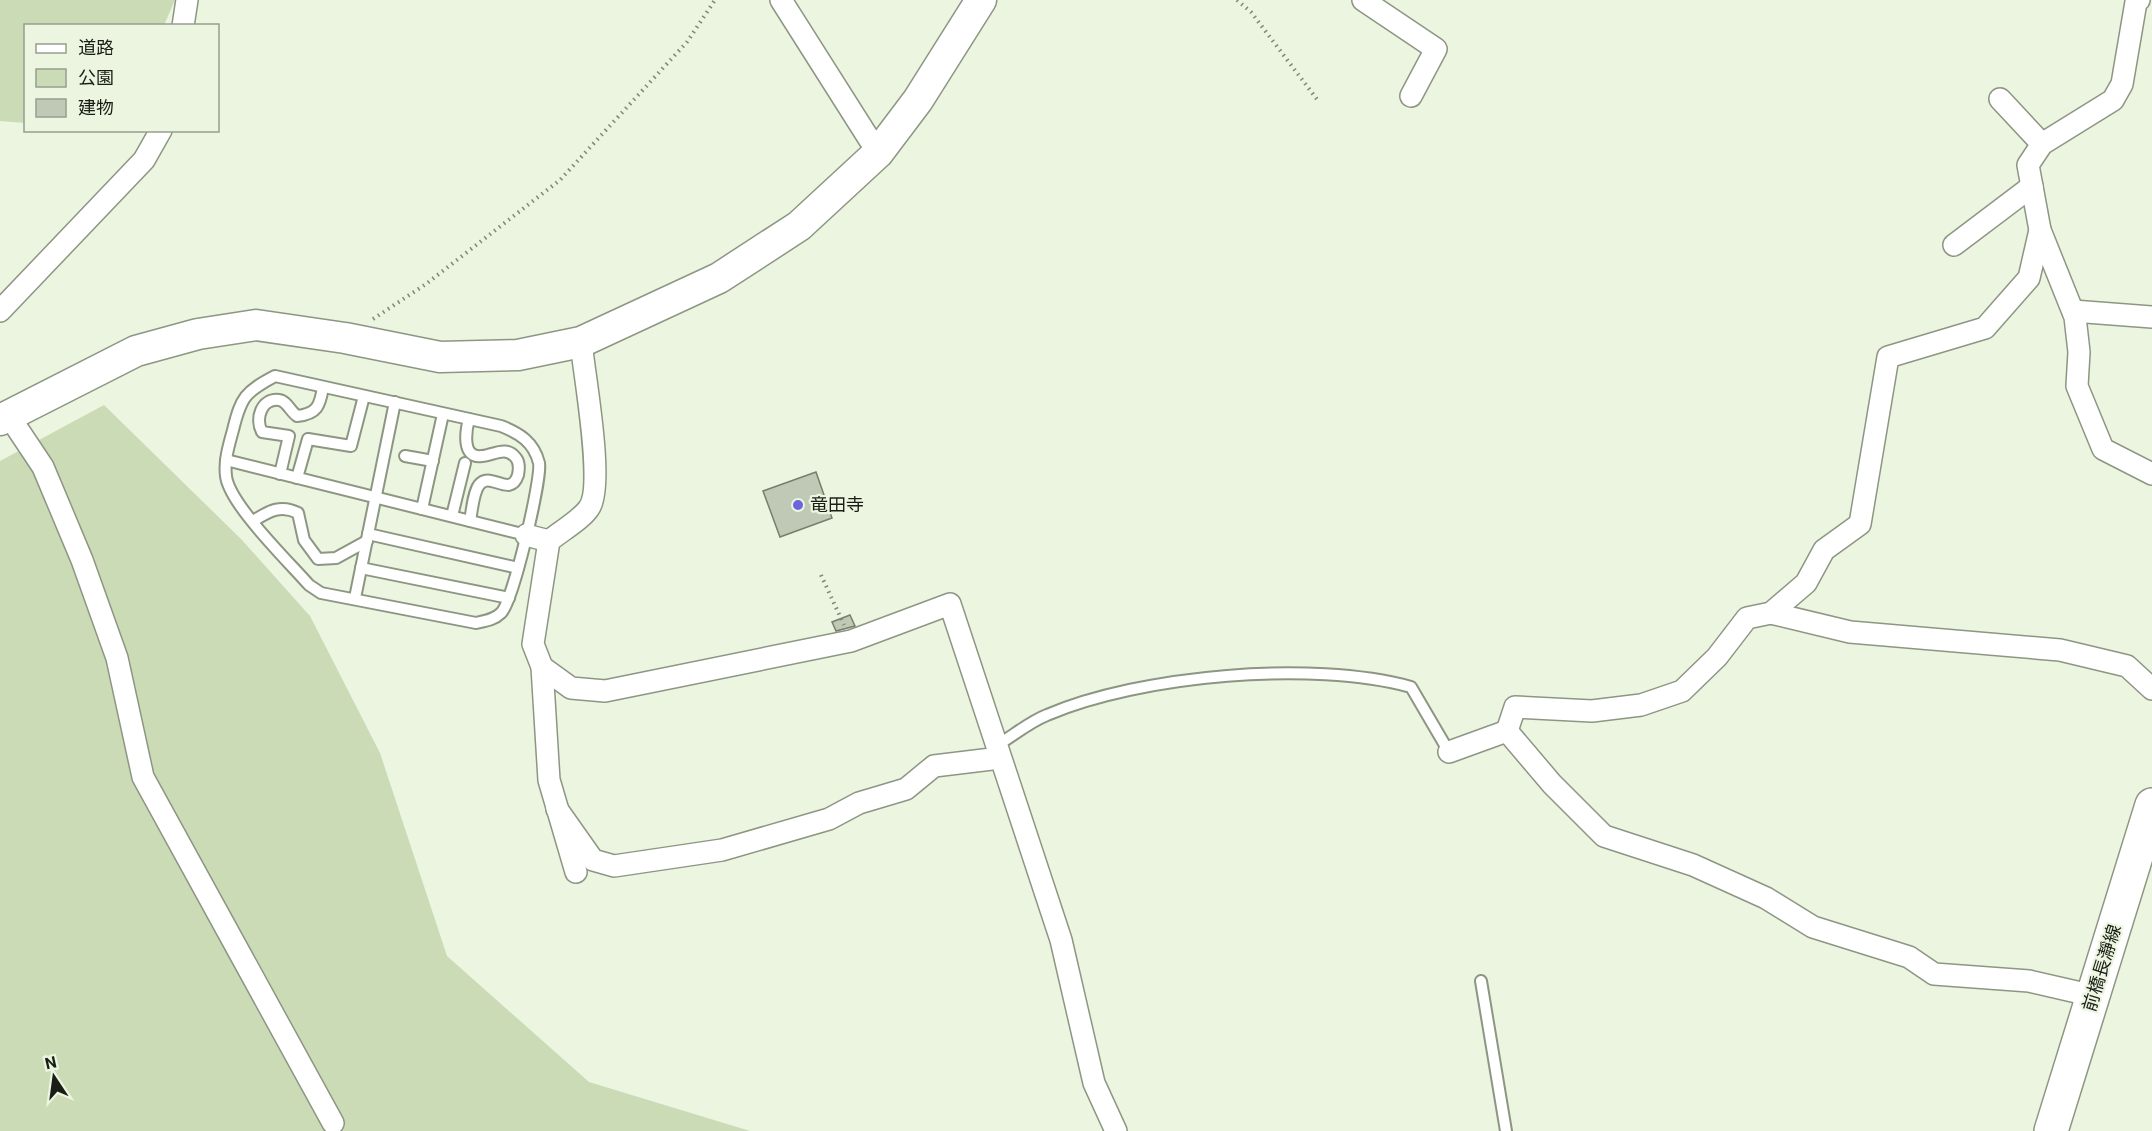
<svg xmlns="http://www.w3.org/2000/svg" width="2152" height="1131" font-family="Roboto,'Noto Sans JP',sans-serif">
  <rect width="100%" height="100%" fill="#ebf5e0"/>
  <g fill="#cadbb6">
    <path d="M0,0h175l-11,25 -138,1 -1,97 -25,-2z"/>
    <path d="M104,405l137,134 69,77 70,137 67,203 142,126 161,49h-750v-670z"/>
  </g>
  <g fill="#c0c9b5" stroke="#777f6c" stroke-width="1.5">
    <path d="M816,472l16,46 -52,19 -17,-46z"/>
    <path d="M850,615l5,11 -19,5 -4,-9z"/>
  </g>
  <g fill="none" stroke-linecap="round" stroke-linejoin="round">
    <g stroke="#8d9683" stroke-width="14">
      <g id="lane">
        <path d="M275,376l226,50c18,7 33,16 38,37 3,15 -26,139 -38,150 -7,7 -16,8 -25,10l-155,-30 -12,-8c-20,-23 -80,-81 -83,-109 -2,-16 3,-31 7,-46 8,-33 12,-38 42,-54z"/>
        <path d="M469,419c-3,11 -8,40 13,37 12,-1 24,-11 34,2 4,5 3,12 2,17 -8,24 -28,-5 -39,10 -6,8 -7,26 -9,36"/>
        <path d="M405,456l28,5"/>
        <path d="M226,460l300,75"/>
        <path d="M280,474l9,-38 -27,-4c-7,-13 -1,-34 17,-32 8,1 11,11 18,16 20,-2 23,-10 26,-29"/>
        <path d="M297,478l11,-39 43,7 13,-50"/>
        <path d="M422,509l21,-95"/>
        <path d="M452,516l13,-53"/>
        <path d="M253,521c16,-10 28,-17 45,-8l6,27 14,19 18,-1 31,-17"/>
        <path d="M368,534l150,34"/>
        <path d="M361,568l148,30"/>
        <path d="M355,598l40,-196"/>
        <path d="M996,746c17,-10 33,-24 51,-31 94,-40 265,-55 364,-28l38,65"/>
        <path d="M1481,981l25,150"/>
      </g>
    </g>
    <g stroke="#8d9683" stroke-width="24">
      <g id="street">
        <path d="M781,0l97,153"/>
        <path d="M1363,0l73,49 -25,47"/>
        <path d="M2139,0l-3,2 -14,82 -9,16 -71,44 -14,21 12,65 35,87 4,35 -2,34 26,63 49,25"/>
        <path d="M183,26l4,-26"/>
        <path d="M2000,99l42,45"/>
        <path d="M2040,230l-11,48 -44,50 -97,29 -28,167 -36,26 -18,33 -35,30 -24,5 -30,39 -35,34 -41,14 -49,6 -77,-4 -8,24 45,53 52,52 89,29 73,33 47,29 96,30 25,17 95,7 65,15"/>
        <path d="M1954,245l78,-59"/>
        <path d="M0,311l144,-151 17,-30"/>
        <path d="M2073,311l79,6"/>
        <path d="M581,342c3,32 24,144 8,166 -8,12 -28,23 -40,33l-16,103 9,23 29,21 34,3 246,-50 99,-37 111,336 33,143 22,48"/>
        <path d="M9,416l34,51 39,93 35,98 26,119 190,346"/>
        <path d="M526,535l23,6"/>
        <path d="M1771,613l79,19 210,18 67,16 25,23"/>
        <path d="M542,667l7,113 27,92"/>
        <path d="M1449,752l58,-21"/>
        <path d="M557,809l36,51 21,6 108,-16 107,-31 30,-16 47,-14 28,-23 66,-8"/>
      </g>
    </g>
    <g stroke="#8d9683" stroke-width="33">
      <path id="secondary" d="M0,420l136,-69 62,-17 58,-9 89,13 95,19 78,-2 63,-13 138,-64 80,-52 79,-73 40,-53 63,-100"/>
    </g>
    <g stroke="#8d9683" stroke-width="36">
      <path id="primary" d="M2051,1131l101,-326"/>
    </g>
    <g stroke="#808779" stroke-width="4" stroke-dasharray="1.5 4.5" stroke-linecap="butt">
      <path d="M1237,0l14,12 68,90"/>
      <path d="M373,319l53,-35 134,-104 127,-138 28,-42"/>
      <path d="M821,575l23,50"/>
    </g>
    <use href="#lane" stroke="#fff" stroke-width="10"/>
    <use href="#street" stroke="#fff" stroke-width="21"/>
    <use href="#secondary" stroke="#fff" stroke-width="30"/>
    <use href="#primary" stroke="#fff" stroke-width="33"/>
  </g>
  <circle fill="#6e64de" stroke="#ebf5e0" stroke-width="2" cx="798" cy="505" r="6"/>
  <g text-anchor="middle" stroke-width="4.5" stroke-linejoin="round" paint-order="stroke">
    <g font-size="18" fill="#1a1d16" stroke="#ebf5e0" text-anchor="start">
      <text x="810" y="511">竜田寺</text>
    </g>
    <g font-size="18" fill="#1a1d16" stroke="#ebf5e0">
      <text transform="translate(2102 968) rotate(-73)" y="6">前橋長瀞線</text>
    </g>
  </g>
  <rect x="24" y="24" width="195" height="108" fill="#ebf5e0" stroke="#979f8f" stroke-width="1.5"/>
  <rect x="36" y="44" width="30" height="9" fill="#ffffff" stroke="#979f8f" stroke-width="1.5"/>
  <text x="78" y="54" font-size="18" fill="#1a1d16">道路</text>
  <rect x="36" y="69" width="30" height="18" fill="#cadbb6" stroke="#979f8f" stroke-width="1.5"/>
  <text x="78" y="84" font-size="18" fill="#1a1d16">公園</text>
  <rect x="36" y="99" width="30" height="18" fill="#c0c9b5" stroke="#979f8f" stroke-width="1.5"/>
  <text x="78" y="114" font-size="18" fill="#1a1d16">建物</text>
  <g transform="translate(54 1077) rotate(347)" stroke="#ebf5e0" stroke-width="4.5" paint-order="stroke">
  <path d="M0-4.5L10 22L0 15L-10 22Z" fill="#1a1d16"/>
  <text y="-9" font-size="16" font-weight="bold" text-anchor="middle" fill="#1a1d16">N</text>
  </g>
</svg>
